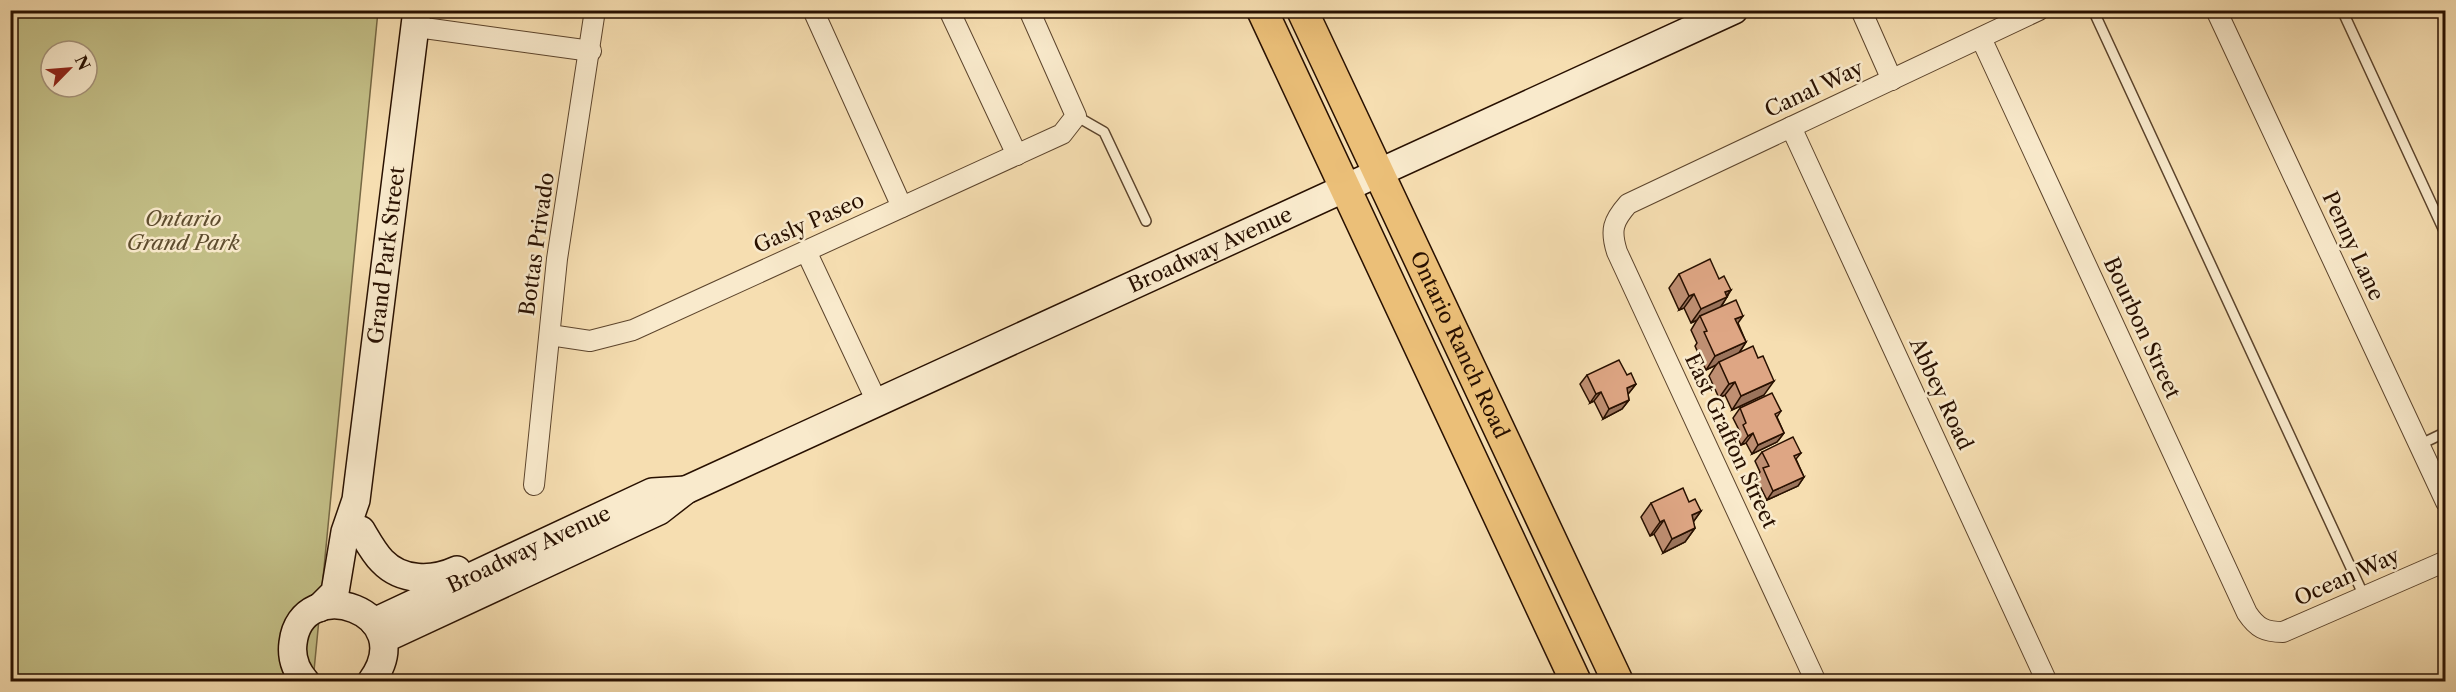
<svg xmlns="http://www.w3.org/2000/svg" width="2456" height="692" font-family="'Libre Caslon Text',serif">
  <rect width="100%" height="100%" fill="#f6deb1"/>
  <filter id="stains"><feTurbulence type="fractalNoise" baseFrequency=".00333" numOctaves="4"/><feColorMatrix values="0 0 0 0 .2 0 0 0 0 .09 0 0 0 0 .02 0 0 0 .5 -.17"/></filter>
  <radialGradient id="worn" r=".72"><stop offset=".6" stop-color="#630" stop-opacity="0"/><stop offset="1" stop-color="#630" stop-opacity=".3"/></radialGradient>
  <path fill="#c3bf87" stroke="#766844" stroke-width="1.5" fill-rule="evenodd" d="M10,11h368l-65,670h-302zM51,51h36v36h-36z"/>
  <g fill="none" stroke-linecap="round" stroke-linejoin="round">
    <g stroke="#5c442c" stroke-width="12">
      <g id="lane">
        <path d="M2093,10l271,586"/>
        <path d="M2342,10l104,225"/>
        <path d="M1076,116l28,16 42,89"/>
        <path d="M2419,445l27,-13"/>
      </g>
    </g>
    <g stroke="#5c442c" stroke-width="22">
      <g id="street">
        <path d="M813,10l89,197"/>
        <path d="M949,10l68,145"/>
        <path d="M1861,10l31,70"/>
        <path d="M2216,10l230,492"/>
        <path d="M417,27l174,24"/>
        <path d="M1981,38l266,575c10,15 18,19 36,19l163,-71"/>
        <path d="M1791,127l256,555"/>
        <path d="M806,251l71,151"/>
        <path d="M550,335l40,6 43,-11 429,-196 14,-18 -47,-106"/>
        <path d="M534,485l23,-226 38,-249"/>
        <path d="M1816,682l-199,-430c-7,-22 -4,-31 11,-48l411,-194"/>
      </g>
    </g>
    <g stroke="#281000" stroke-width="30">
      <g id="secondary">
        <path d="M361,530c6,10 13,23 21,31 20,21 51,20 75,9"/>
        <path id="s1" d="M319,608l16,-16 10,-60 11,-32 61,-490"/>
        <path id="s2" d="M374,622l278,-130 34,-2"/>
        <path id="s3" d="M384,639l275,-128 27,-21 1048,-480"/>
        <path d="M306,682c-10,-11 -15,-24 -13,-39 8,-72 130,-32 78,39"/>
      </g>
    </g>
    <g stroke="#281000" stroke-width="33">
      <g id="primary">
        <path d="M1262,10l314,672"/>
        <path id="s4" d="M1302,10l316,672"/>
      </g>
    </g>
    <use href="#lane" stroke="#f9eacc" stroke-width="9"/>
    <use href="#street" stroke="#f9eacc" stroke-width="20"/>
    <use href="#secondary" stroke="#f9eacc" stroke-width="27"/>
    <use href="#primary" stroke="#ebbf78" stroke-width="30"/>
  </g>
  <g fill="#bf8f72" stroke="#281000" stroke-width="1.5">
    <path d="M1679,274l40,5 12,11 -10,17 17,16 8,19 -7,11 25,42 -32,15 -7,-15 -6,3 -10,-22 7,-11 -10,5 -11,-24 2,-3 -6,-13 6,-10 -6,3 -7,-15 -5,2 -10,-22z"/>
    <path d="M1587,375h40l9,9 -8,10 1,6 -7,9 -19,10 -9,-18 -4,2 -10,-19z"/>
    <path d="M1740,408l41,3 -4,6 7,16 -7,9 -25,12 -6,-11 -5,2 -5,-11 3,-4 -6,-12z"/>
    <path d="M1762,452l39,1 -5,6 8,18 -6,9 -31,14 -11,-22 4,-6 -5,-11z"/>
    <path d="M1651,503l50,8 -8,11 2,6 -10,14 -22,11 -9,-19 -4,2 -9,-19z"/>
  </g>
  <g fill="#9b745c" stroke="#281000" stroke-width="1.5">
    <path d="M1731,290l-6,8 2,-1 -9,14 -18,5 -3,4 -6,3 10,-14 24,-17z"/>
    <path d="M1694,294l-10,14 -5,2 10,-14z"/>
    <path d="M1743,316l-10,14 2,-11z"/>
    <path d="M1746,342l-9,14 -18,6 -3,3 -10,5 9,-14z"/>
    <path d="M1774,381l-10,14 -32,15 9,-14z"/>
    <path d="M1735,382l-10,13 -6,3 10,-14z"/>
    <path d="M1636,384l-7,9 -9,5 7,-10z"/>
    <path d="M1601,392l-7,9 -4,2 6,-9z"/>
    <path d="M1629,400l-7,9 -19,10 6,-10z"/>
    <path d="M1753,433l-7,10 -5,2 7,-9z"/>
    <path d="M1784,433l-7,9 -25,12 6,-9z"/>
    <path d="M1804,477l-6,9 -31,14 6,-9z"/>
    <path d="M1701,511l-10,14 1,-10z"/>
    <path d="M1664,520l-10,14 -4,2 10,-14z"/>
    <path d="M1695,528l-10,14 -22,11 9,-14z"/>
  </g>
  <g fill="#dea684" stroke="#281000" stroke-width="1.5">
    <path d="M1710,259l9,20 5,-3 7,14 -6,2 2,5 -26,12 -7,-15 -5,2 -10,-22z"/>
    <path d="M1736,300l7,16 -8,3 11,23 -31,14 -11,-24 3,-1 -7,-15z"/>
    <path d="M1753,346l5,12 5,-2 11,25 -33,15 -6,-14 -6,2 -10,-22z"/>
    <path d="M1619,360l8,15 4,-2 5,11 -9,4 2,12 -20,9 -8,-17 -5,2 -9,-19z"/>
    <path d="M1772,393l9,18 -6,3 9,19 -26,12 -5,-12 -5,3 -5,-11 3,-2 -6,-15z"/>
    <path d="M1793,437l8,16 -7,3 10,21 -31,14 -10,-23 6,-2 -7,-14z"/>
    <path d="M1683,488l6,14 6,-3 6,12 -9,4 3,13 -23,11 -8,-19 -4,2 -9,-19z"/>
  </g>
  <g text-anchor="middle" stroke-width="5" stroke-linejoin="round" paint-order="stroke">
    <g font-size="21" fill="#281000" stroke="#f9eacc">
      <text transform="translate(1814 89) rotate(-25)" y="7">Canal Way</text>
      <text transform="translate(809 223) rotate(-24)" y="7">Gasly Paseo</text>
      <text transform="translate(537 244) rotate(-82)" y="7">Bottas Privado</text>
      <text transform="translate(2353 246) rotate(65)" y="7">Penny Lane</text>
      <text dy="7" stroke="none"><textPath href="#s3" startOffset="914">Broadway Avenue</textPath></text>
      <text dy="7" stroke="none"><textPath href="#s1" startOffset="364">Grand Park Street</textPath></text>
      <text transform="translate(2142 328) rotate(65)" y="7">Bourbon Street</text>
      <text dy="7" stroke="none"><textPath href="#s4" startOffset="370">Ontario Ranch Road</textPath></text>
      <text transform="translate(1941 394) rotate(65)" y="7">Abbey Road</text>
      <text transform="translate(1731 441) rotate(65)" y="7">East Grafton Street</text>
      <text dy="7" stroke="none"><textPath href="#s2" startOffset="171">Broadway Avenue</textPath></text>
      <text transform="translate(2347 577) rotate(-24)" y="7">Ocean Way</text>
    </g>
    <g font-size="21" font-style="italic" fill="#5e4d2f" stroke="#f9eacc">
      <text x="183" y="226">Ontario<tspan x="183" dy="24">Grand Park</tspan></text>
    </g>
  </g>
  <rect width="2456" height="692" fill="none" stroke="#f6deb1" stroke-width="36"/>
  <rect x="12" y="12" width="2432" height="668" fill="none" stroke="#281000" stroke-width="3"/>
  <rect x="18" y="18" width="2420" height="656" fill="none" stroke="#281000" stroke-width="1.5"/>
  <g transform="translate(69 69) rotate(65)"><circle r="28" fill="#f9eacc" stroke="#a5937a" stroke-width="1.5"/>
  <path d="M0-4.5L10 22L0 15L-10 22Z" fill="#8f2418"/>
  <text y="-9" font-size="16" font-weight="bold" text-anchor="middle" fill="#281000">N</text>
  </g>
  <rect width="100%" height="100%" filter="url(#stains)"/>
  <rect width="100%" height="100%" fill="url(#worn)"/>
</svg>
